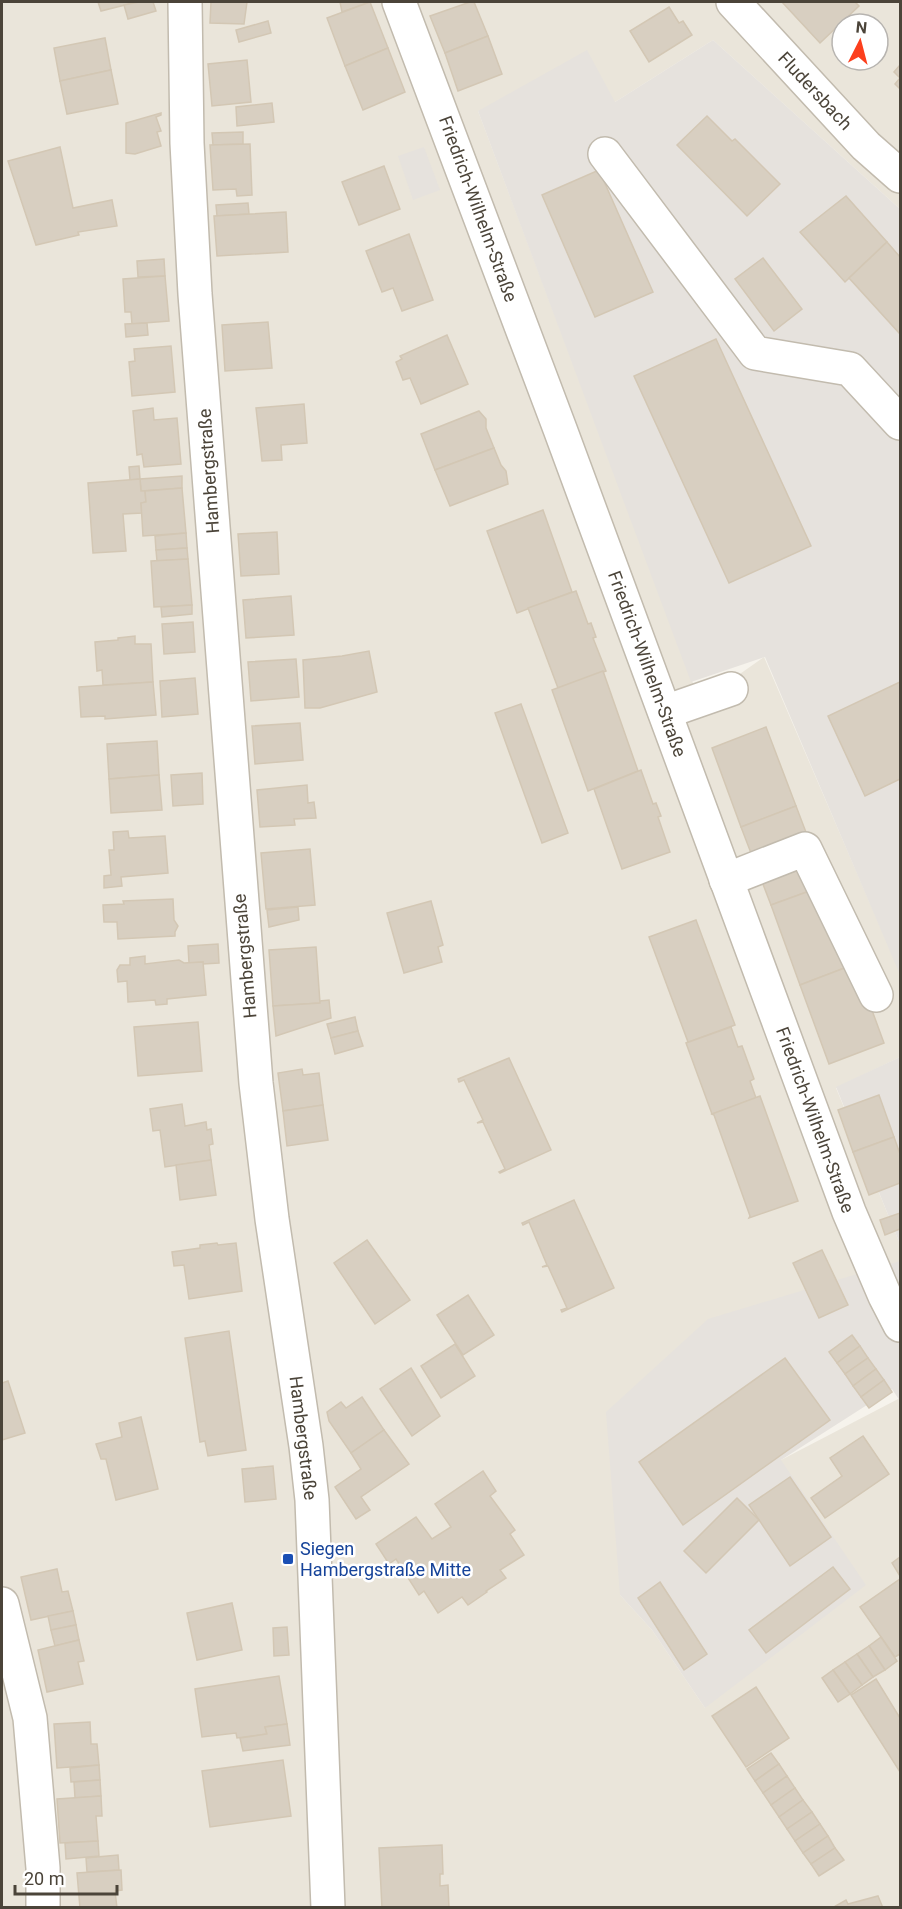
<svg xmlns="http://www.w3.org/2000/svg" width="902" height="1909" font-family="Roboto,sans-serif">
  <rect width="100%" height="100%" fill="#f6f3ec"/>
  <path fill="#eae5da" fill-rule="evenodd" d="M2,2h898v207l-187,-169 -98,62 -137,9 222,591 64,-45 136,316v84l-64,31 64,156v17l-280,334 32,35 53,78 76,-248 119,-62v509l-898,1zM842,24h36v36h-36z"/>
  <g fill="#e6e2dd">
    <path d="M713,40l187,169v766l-135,-318 -74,25 -213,-571 109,-61 28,52z"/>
    <path d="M424,147l16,43 -27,10 -15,-44z"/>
    <path d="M900,1057v187l-64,-157z"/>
    <path d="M900,1261v140l-8,-12 -111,71 85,125 -161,123 -53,-78 -32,-35 -14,-183 102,-93z"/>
  </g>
  <g fill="#d8cfc1" stroke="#d3c7b4" stroke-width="1.5">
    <path d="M98,2h39l-36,9z"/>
    <path d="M139,2h14l3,9 -28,8 -4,-14z"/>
    <path d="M211,2h36l-3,22 -34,-1z"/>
    <path d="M340,2h30l-28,10z"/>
    <path d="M370,2l18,46 -43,18 -18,-48z"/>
    <path d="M470,2h4l14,34 -43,17 -15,-37z"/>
    <path d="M782,2h73l4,4 -39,37z"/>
    <path d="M669,7l10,16 4,-2 9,14 -43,27 -19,-31z"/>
    <path d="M268,21l3,12 -32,9 -3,-12z"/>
    <path d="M488,36l14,38 -44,17 -13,-38z"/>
    <path d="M105,38l6,32 -51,11 -6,-33z"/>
    <path d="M388,48l17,44 -42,18 -18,-44z"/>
    <path d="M247,60l4,42 -39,4 -4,-42z"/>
    <path d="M900,65v24l-5,-5 5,-6 -6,-6z"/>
    <path d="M111,70l7,34 -51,10 -7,-33z"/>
    <path d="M272,103l2,19 -37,4 -1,-19z"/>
    <path d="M161,113v2l-5,2 5,14 -4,1 4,14 -26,8 -9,-1v-30z"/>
    <path d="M707,116l25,25 3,-2 45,45 -33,32 -70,-71z"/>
    <path d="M243,132v12l-30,1 -1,-12z"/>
    <path d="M250,144l2,51 -15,1 -1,-7 -23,1 -3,-45z"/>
    <path d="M60,147l13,61 39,-8 5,26 -39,6 1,3 -43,10 -28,-84z"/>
    <path d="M384,166l16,43 -41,16 -17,-43z"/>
    <path d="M599,170l54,122 -58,25 -53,-122z"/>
    <path d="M846,196l41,46 -42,40 -45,-50z"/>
    <path d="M248,203l1,11 -32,2 -1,-11z"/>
    <path d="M286,212l2,40 -71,4 -3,-40z"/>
    <path d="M409,234l24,66 -31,11 -9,-23 -11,4 -16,-41z"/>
    <path d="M887,242l13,15v77l-51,-56z"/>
    <path d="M763,258l39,51 -28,22 -39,-52z"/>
    <path d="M164,259l1,17 -27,1 -1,-16z"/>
    <path d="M165,276l4,45 -37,3 -1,-12h-6l-2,-33z"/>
    <path d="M268,322l4,46 -47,3 -3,-46z"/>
    <path d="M147,323l1,12 -22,2 -1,-13z"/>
    <path d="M447,335l21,49 -47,20 -11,-26 -7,2 -7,-18 6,-3 -2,-3z"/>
    <path d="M716,339l95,207 -82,37 -95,-207z"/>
    <path d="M171,346l4,46 -43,4 -3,-34 6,-1 -1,-12z"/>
    <path d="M304,404l3,39 -26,2 1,15 -20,1 -6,-53z"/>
    <path d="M153,408l1,12 23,-2 4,46 -37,3 -2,-13 -5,1 -4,-44z"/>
    <path d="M479,411l7,8v9l8,20 -59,22 -14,-36z"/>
    <path d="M494,448l7,17 5,6 2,13 -58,22 -15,-36z"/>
    <path d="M139,466l1,13 -10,1 -1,-13z"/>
    <path d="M182,476v12l-41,3 -1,-12z"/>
    <path d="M140,479l1,12h4l1,11 -5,1 1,10 -19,1 3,37 -33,2 -5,-70z"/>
    <path d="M182,488l4,45 -43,3 -2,-33 5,-1 -1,-11z"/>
    <path d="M543,510l29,82 -55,21 -30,-82z"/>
    <path d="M277,532l2,42 -38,2 -3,-42z"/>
    <path d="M186,533l1,15 -31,2 -1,-14z"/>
    <path d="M187,548l1,11 -31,2 -1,-11z"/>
    <path d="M188,559l4,46 -38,2 -3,-46z"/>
    <path d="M576,591l12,33 3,-1 5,14 -3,1 13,33 -48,17 -30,-80z"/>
    <path d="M291,596l3,39 -48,3 -3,-38z"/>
    <path d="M192,605v9l-30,3 -1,-10z"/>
    <path d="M193,622l2,30 -31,2 -2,-30z"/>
    <path d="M135,636v8h16l2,38 -50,3 -1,-15 -5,1 -2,-29 23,-2v-2z"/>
    <path d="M369,651l8,41 -57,16h-15l-2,-48 39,-4z"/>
    <path d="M296,659l3,38 -48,4 -3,-39z"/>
    <path d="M603,671l35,100 -50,20 -36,-101z"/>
    <path d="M195,678l3,36 -36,3 -2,-36z"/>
    <path d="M153,682l3,33 -51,4v-3l-24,1 -2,-30z"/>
    <path d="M900,682v97l-35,17 -37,-80z"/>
    <path d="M521,704l47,129 -26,10 -47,-130z"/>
    <path d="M300,723l3,37 -48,4 -3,-38z"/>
    <path d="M766,727l30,79 -55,21 -29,-79z"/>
    <path d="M157,741l2,34 -50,4 -2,-35z"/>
    <path d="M641,770l12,34 3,-1 5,13 -3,1 12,35 -48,17 -28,-80z"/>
    <path d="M202,773l1,31 -30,2 -2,-31z"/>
    <path d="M159,775l3,35 -51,3 -2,-34z"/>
    <path d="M307,785l1,18 6,-1 2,16 -22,1 1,6 -35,2 -3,-37z"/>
    <path d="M796,806l30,79 -55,20 -30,-78z"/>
    <path d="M128,831l1,7 36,-2 3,37 -47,4 1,9 -18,2v-12l7,-1 -2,-25h5l-1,-18z"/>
    <path d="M310,849l5,56 -49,4 -5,-56z"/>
    <path d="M826,885l29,79 -55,21 -29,-80z"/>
    <path d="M173,899l1,21 4,6 -3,6v4l-57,3 -1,-17h-13l-1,-17 21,-1 -1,-3z"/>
    <path d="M431,901l12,44 -5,2 4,15 -38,11 -17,-60z"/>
    <path d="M298,907l1,13 -30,7 -2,-17z"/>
    <path d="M696,920l39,105 -49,18 2,-1 -39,-105z"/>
    <path d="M218,944l1,19 -16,1v-2l-14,1 -1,-17z"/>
    <path d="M316,947l4,56 -47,3 -4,-56z"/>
    <path d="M145,956v8l34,-4 5,3 19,-1 3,33 -39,4v5l-11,1 -1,-5 -27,2 -1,-21 -9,1 -1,-12 3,-5h10v-7z"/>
    <path d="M855,964l29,79 -55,21 -29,-79z"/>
    <path d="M329,1000l2,18 -55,18 -3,-30 47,-3v-2z"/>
    <path d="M355,1017l3,14 -27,7 -4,-14z"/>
    <path d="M198,1022l4,49 -64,5 -4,-49z"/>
    <path d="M731,1027l7,20 4,-1 12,33 -4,2 6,17 -44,16 -26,-71z"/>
    <path d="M358,1031l5,15 -28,8 -4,-16z"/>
    <path d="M509,1058l42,92 -51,23 -1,-1 6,-3 -22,-47 -6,1 6,-3 -19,-40 -5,2 -1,-3z"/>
    <path d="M302,1069l1,6 16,-2 4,32 -40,6 -5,-38z"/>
    <path d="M879,1095l15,42 -41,15 -15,-42z"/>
    <path d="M760,1096l38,105 -49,17 1,-2 -36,-101 -2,-1z"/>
    <path d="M182,1104l3,22 21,-4 1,8 4,-1 2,15 -4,1 2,15 -46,7 -5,-37 -7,1 -3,-22z"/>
    <path d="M323,1105l5,35 -41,6 -4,-35z"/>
    <path d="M894,1137l6,17v29l-31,12 -16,-43z"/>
    <path d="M211,1160l5,35 -36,5 -4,-35z"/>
    <path d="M574,1200l40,88 -52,24 -1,-2 6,-2 -19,-42 -6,1 5,-2 -18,-43 -6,3 -1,-2z"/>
    <path d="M900,1213v16l-15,6 -5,-15z"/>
    <path d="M367,1240l43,60 -35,24 -41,-61z"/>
    <path d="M217,1243l1,2 18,-2 6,48 -53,8 -5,-34 -10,1 -2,-14 28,-4v-3z"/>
    <path d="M822,1250l26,55 -29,13 -26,-55z"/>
    <path d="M468,1295l26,40 -31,20 -26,-40z"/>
    <path d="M229,1331l17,119 -38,6 -3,-15 -5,1 -15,-104z"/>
    <path d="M852,1335l8,11 -23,17 -8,-11z"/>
    <path d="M455,1344l20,32 -34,22 -20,-32z"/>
    <path d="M860,1346l8,12 -23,16 -8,-11z"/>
    <path d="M785,1358l45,62 -147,105 -44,-63z"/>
    <path d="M868,1358l8,11 -23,17 -8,-12z"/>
    <path d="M411,1368l29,48 -28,20 -32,-47z"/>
    <path d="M876,1369l8,11 -23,17 -8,-11z"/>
    <path d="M884,1380l8,12 -23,16 -8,-11z"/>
    <path d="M8,1381l17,52 -23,7v-57z"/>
    <path d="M362,1397l22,33 -33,23 -22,-32 -2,-9 14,-10 5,6z"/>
    <path d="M141,1417l17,72 -42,11 -10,-41h-5l-5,-15 26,-7 -3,-14z"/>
    <path d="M384,1430l25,34 -48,33 9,13 -14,9 -21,-32 26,-18 -10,-16z"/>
    <path d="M863,1436l26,38 -64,44 -14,-20 31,-22 -12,-18z"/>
    <path d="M273,1466l3,33 -31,3 -3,-33z"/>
    <path d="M483,1471l13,20 -6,5 25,34 -5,4 14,21 -24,15 6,8 -20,13 1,1 -19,13 -6,-8 -24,16 -14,-22 -5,4 -23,-36 -7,5 -13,-20 40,-27 16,22 19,-12 -16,-23z"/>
    <path d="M790,1477l41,60 -41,29 -41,-61z"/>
    <path d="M737,1498l22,22 -53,53 -22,-22z"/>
    <path d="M900,1557v19l-8,-13z"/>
    <path d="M833,1567l17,22 -84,64 -17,-23z"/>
    <path d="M57,1569l5,23 6,-1 5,20 -42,9 -10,-43z"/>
    <path d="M900,1579v75l-5,3 -35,-50z"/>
    <path d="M660,1582l47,72 -23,16 -46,-72z"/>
    <path d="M232,1603l10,47 -45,10 -10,-47z"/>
    <path d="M73,1611l3,14 -25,5 -3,-14z"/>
    <path d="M76,1625l3,15 -24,6 -4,-16z"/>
    <path d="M287,1627l2,28 -15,1 -1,-28z"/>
    <path d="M881,1637l16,24 -12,9 -16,-24z"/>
    <path d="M79,1640l5,21 -6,1 5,22 -36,8 -9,-42z"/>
    <path d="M869,1646l16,24 -12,7 -16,-23z"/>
    <path d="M857,1654l16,23 -11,8 -17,-23z"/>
    <path d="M845,1662l17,23 -12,9 -17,-24z"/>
    <path d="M833,1670l17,24 -12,8 -16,-24z"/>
    <path d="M279,1676l8,48 -22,3 2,7 -30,4 -1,-5 -34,4 -7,-48z"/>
    <path d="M876,1679l24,39v54l-49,-77z"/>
    <path d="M756,1687l33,51 -43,29 -34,-51z"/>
    <path d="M90,1722l1,22h6l2,21 -42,3 -3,-44z"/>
    <path d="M287,1724l3,21 -47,6 -3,-13 27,-4 -2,-7z"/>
    <path d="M771,1753l8,11 -24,17 -8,-12z"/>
    <path d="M283,1760l8,56 -81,11 -8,-56z"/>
    <path d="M779,1764l8,12 -24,17 -8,-12z"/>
    <path d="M99,1765l1,15 -29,2 -1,-14z"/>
    <path d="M787,1776l8,12 -24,17 -8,-12z"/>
    <path d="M100,1780l1,16 -26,2 -1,-16z"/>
    <path d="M795,1788l8,12 -24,17 -8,-12z"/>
    <path d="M101,1796l1,20h-6l2,25 -38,2 -3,-44z"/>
    <path d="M803,1800l9,12 -25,17 -8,-12z"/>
    <path d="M812,1812l8,12 -25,17 -8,-12z"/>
    <path d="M820,1824l8,12 -25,17 -8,-12z"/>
    <path d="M828,1836l7,12 -24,16 -8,-11z"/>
    <path d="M98,1841l1,15 -33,3 -1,-16z"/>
    <path d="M442,1845l1,29h-3v12l8,-1 1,23h-67l-3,-60z"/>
    <path d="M835,1848l9,12 -25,16 -8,-12z"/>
    <path d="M118,1855l1,15 -32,2 -1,-14z"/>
    <path d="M121,1870l1,20 -7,1 2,17h-37l-3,-35z"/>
    <path d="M878,1896l5,12h-51l14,-8 2,4z"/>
  </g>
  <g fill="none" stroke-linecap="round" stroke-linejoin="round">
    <g stroke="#c2bbae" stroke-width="36">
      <g id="minor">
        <path d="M185,2l2,141 8,151 61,789 16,136 34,227 6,54 16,408"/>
        <path d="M399,2l161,427 289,783 36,84 15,29"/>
        <path d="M733,2l133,144 34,30"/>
        <path d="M605,154l150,199 95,16 50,54"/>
        <path d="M665,712l66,-23"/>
        <path d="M726,880l79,-31 71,146"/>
        <path d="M2,1604l28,114 13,150v40"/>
      </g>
    </g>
    <use href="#minor" stroke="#fff" stroke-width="33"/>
  </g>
  <rect fill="#1a4fb4" stroke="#fff" stroke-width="2" x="282" y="1553" width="12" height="12" rx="3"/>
  <g text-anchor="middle" stroke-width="5" stroke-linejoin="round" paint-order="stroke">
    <g font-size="18" fill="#4b4439" stroke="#fff">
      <text transform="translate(815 91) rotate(47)" y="6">Fludersbach</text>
      <text transform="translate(478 209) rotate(70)" y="6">Friedrich-Wilhelm-Straße</text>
      <text transform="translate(209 471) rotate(-94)" y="6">Hambergstraße</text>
      <text transform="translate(647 664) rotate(70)" y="6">Friedrich-Wilhelm-Straße</text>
      <text transform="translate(245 956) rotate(-95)" y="6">Hambergstraße</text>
      <text transform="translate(815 1120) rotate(70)" y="6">Friedrich-Wilhelm-Straße</text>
      <text transform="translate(303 1438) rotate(83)" y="6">Hambergstraße</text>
    </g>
    <g font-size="18" fill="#164399" stroke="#fff" text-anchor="start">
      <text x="300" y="1555">Siegen<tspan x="300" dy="21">Hambergstraße Mitte</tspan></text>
    </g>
  </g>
  <rect width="902" height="1909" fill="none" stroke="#4b4439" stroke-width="6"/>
  <g transform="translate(860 42) rotate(6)"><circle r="28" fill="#ffffff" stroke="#b7b4b0" stroke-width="1.5"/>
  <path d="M0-4.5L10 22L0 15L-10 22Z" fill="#fc3f1d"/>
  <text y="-9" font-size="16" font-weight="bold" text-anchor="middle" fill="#4b4439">N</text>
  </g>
  <path d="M15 1885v9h102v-9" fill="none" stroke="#4b4439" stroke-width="3"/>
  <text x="24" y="1885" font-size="18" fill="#4b4439" stroke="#ffffff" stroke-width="4.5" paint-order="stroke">20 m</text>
</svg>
